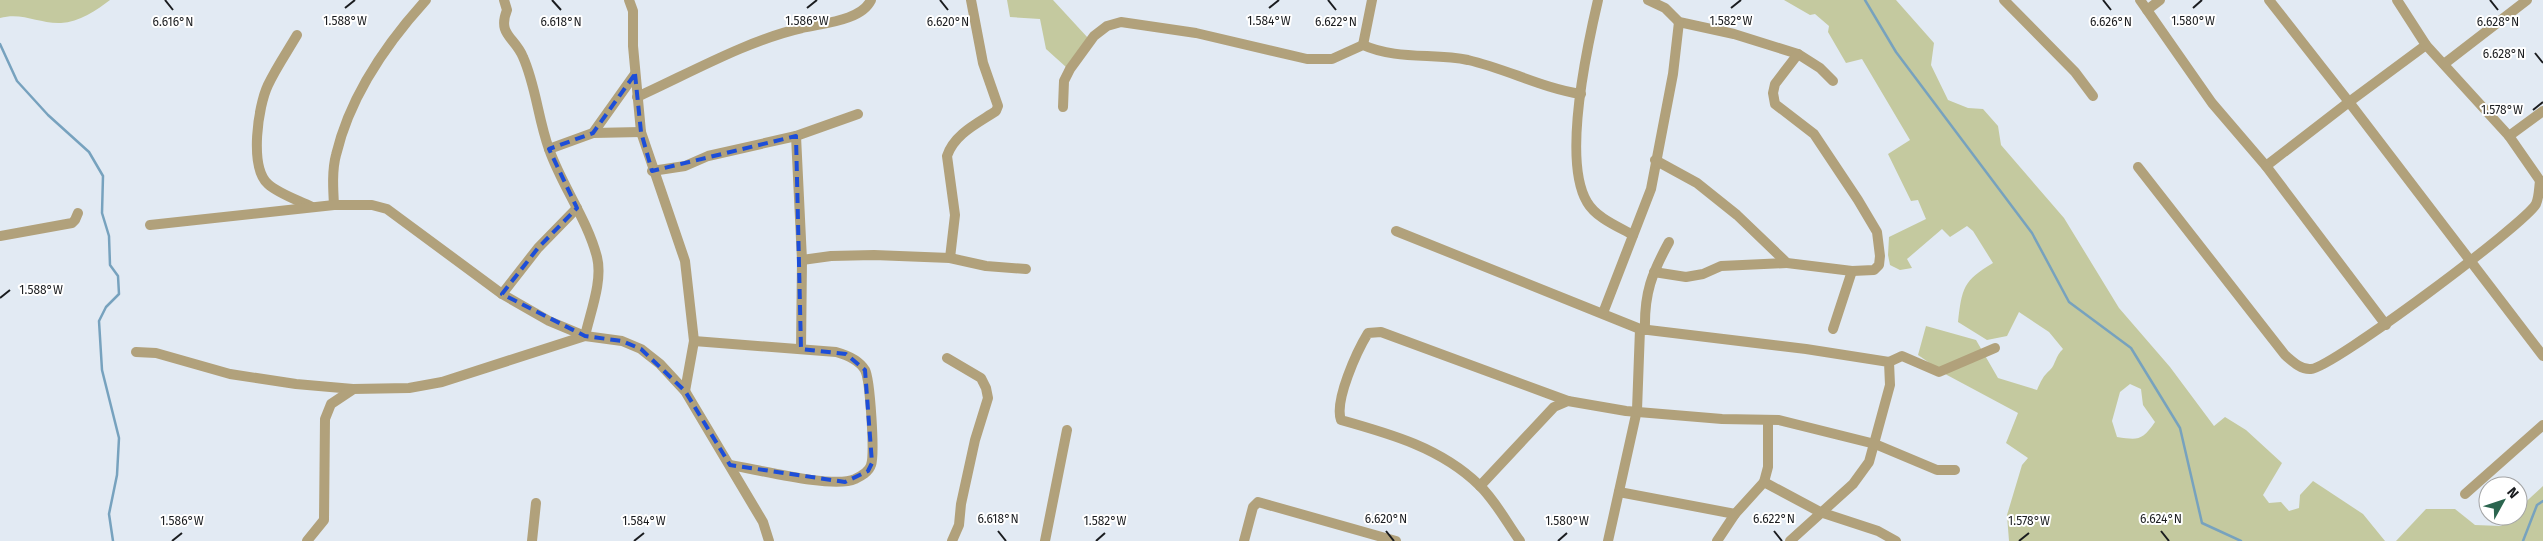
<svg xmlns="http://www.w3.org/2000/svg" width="2543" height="541" font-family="'Fira Sans',sans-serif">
  <rect width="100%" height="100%" fill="#e2eaf3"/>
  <g fill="#c4c99f" fill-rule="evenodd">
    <path d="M0,0h110c-13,10 -31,22 -49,23 -22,1 -38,-11 -61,-5z"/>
    <path d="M1007,0h46l35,38 -22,29 -20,-18 -6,-30 -30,-2z"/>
    <path d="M1784,0h112l38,43 -3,22 17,35 20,8 15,1 15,17 3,19 63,73 55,90 51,59 44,59 11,-9 21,13 36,33 -19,32 6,8 12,-1 8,9 10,-3 1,-13 13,-14 50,33 22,27h-376l-2,-26 15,-50 6,-7 -22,-15 12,-30 -71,-38 -29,-20 8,-29 50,14 22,38 39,12c4,-9 6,-14 13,-20 6,-6 5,-14 13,-21l-14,-17 -30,-20 -12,24 -20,4 -29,-18c4,-34 5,-41 35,-59l-20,-32 -6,-5 -17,11 -8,-8 -35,30 5,9 -12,2 -10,-5 -2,-10 1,-18 37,-18 -8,-19 -7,1 -23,-47 22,-14 -48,-81 -16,4 -18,-31 1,-6 -14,-12 -5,1zM2130,384l11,5 2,16 12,17c-13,19 -17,18 -38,15l-5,-16 8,-29z"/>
    <path d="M2543,486v55h-147l30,-32h29l20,16 26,1 10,-10h7v-7z"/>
  </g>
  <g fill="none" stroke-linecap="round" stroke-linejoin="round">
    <g stroke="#77a2be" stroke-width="2.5">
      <path d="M1865,0l31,52 136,181 37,69 62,46 49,80 22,95 39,18"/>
      <path d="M0,44l17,37 31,34 41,37 14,24 -1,37 7,23 1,29 8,11 1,18 -13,13 -7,14 3,49 17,68 -2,37 -8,39 4,27"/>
      <path d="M2523,541l14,-36 6,-4"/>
    </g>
    <g stroke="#b1a17b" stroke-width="10">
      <path d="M629,0l4,11v35l8,86 44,129 9,80 -9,50"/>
      <path d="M1598,0c-11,47 -36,160 -11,202 9,16 32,25 46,33"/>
      <path d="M1648,0l17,8 14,14 55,12 64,20 22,14 13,13"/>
      <path d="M2004,0l71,72 18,24"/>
      <path d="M2140,0l72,103 54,63 120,159"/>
      <path d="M2269,0l80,102 77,-57"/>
      <path d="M2397,0l29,45 83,91 34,49"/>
      <path d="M2147,10l13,-10"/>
      <path d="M297,35c-10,17 -21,33 -29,50 -10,21 -19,82 0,99 11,10 30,16 44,23"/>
      <path d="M1363,45l9,-45"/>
      <path d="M2444,64l83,-64"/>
      <path d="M637,97c51,-23 111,-57 165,-69 20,-5 59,-7 69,-28"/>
      <path d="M1063,107l1,-26 6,-12 24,-33 13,-10 14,-4 75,11 111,26h25l31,-14c33,15 71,8 105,15 39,9 74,28 113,34"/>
      <path d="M593,133l42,-59"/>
      <path d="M796,136l6,124 -1,89"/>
      <path d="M2509,136l34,-25"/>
      <path d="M549,149l44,-16 48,-1"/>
      <path d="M1655,160l42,23 40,32 50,48 65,8 22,-1 5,-5 1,-9 -3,-24 -19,-32 -44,-66 -39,-30 -2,-11 2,-9 23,-30"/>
      <path d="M2266,166l83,-64 194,254"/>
      <path d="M2138,167l147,188c7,6 16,15 26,14 21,-1 214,-145 225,-165 3,-6 3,-16 4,-23"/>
      <path d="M652,171l33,-5 23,-10 88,-20 62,-22"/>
      <path d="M334,205c-1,-17 -2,-35 2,-50 14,-59 50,-111 90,-155"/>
      <path d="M150,225l184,-20h38l15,4 115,85 47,27 36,15 37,5 19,8 19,15 25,27 78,131 6,19"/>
      <path d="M1396,231l244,98 -3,81 -29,131"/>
      <path d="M0,236l72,-13 3,-3 3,-7"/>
      <path d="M950,258l5,-43 -8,-59c7,-22 31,-33 49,-45l2,-5 -15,-43 -12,-63"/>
      <path d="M802,260l29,-4 43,-1 76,3 36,8 40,3"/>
      <path d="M1654,272l32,5 17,-3 18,-8 66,-3"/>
      <path d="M502,294l36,-46 39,-40"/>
      <path d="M1603,313l48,-124 22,-115 6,-52"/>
      <path d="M1640,329l166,20 83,13 1,23 -21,77 -16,22 -63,57"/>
      <path d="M1833,329l19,-58"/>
      <path d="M1645,330c-1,-37 7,-57 24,-88"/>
      <path d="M694,341l142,11c11,3 23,8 29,18 5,9 10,84 6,95 -2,7 -10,11 -16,14 -22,10 -99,-10 -125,-14"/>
      <path d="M136,352l20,1 74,21 66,10 57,5 56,-1 33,-6 143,-46c5,-23 18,-55 12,-79 -10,-38 -35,-71 -48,-108 -11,-30 -13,-63 -26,-92 -8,-20 -26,-22 -16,-47l-3,-10"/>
      <path d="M947,358l34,20 5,10 2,10 -13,42 -14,64 -2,21 -7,16"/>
      <path d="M1889,362l13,-6 37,16 56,-24"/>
      <path d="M1764,482l4,-15v-47"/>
      <path d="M1480,486l74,-79 14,-6 58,10 96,8 57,1 96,24 62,26h18"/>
      <path d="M1619,492l116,22"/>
      <path d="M2465,494l78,-69"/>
      <path d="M307,541l17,-21 1,-101 6,-15 21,-14"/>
      <path d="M532,541l4,-38"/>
      <path d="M1045,541l22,-111"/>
      <path d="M1244,541l9,-34 5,-5 138,39"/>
      <path d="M1520,541c-13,-18 -25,-41 -41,-56 -38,-37 -88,-51 -138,-65 -7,-19 16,-69 27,-87l13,-1 187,69"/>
      <path d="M1717,541l18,-27 29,-32 56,30 58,19 18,10"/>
    </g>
  </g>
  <path fill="none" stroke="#1d4ed8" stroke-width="4" stroke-dasharray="10 6" stroke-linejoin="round" d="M635,74l6,58 11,39 144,-35 5,213 45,5 19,16 7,93 -4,8 -23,11 -115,-17 -45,-74 -44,-42 -19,-8 -37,-5 -83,-42 36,-46 39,-40 -28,-59 44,-16z"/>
  <path fill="none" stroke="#1a1c1f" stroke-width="2" d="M165,0l8,10M552,0l9,10M940,0l8,10M1328,0l8,10M2103,0l8,10M2490,0l8,10M345,8l10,-8M807,8l10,-8M1269,8l10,-8M1731,8l10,-8M2193,8l9,-8M2535,53l8,10M2533,110l10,-8M0,298l10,-8M998,531l8,10M1386,531l8,10M1774,531l8,10M2161,531l8,10M172,541l10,-8M634,541l10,-8M1096,541l9,-8M1558,541l9,-8M2019,541l10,-8"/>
  <g font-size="12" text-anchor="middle" fill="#1a1c1f" stroke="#fff" stroke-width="4" stroke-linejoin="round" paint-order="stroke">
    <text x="807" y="25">1.586°W</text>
    <text x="1269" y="25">1.584°W</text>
    <text x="1731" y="25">1.582°W</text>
    <text x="345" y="25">1.588°W</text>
    <text x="2193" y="25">1.580°W</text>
    <text x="173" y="26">6.616°N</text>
    <text x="561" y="26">6.618°N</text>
    <text x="948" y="26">6.620°N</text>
    <text x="1336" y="26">6.622°N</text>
    <text x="2111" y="26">6.626°N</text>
    <text x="2498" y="26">6.628°N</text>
    <text x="2504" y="58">6.628°N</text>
    <text x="2502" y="114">1.578°W</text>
    <text x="41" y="294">1.588°W</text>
    <text x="998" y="523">6.618°N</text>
    <text x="1386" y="523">6.620°N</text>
    <text x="1774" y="523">6.622°N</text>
    <text x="2161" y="523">6.624°N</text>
    <text x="182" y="525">1.586°W</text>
    <text x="644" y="525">1.584°W</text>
    <text x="1105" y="525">1.582°W</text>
    <text x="1567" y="525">1.580°W</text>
    <text x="2029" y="525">1.578°W</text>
  </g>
  <g transform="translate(2503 501) rotate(50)"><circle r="24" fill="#ffffff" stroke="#a3a4a5"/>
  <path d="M0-4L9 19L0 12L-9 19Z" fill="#2b654f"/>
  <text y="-8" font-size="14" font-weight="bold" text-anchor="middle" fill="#1a1c1f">N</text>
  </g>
</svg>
